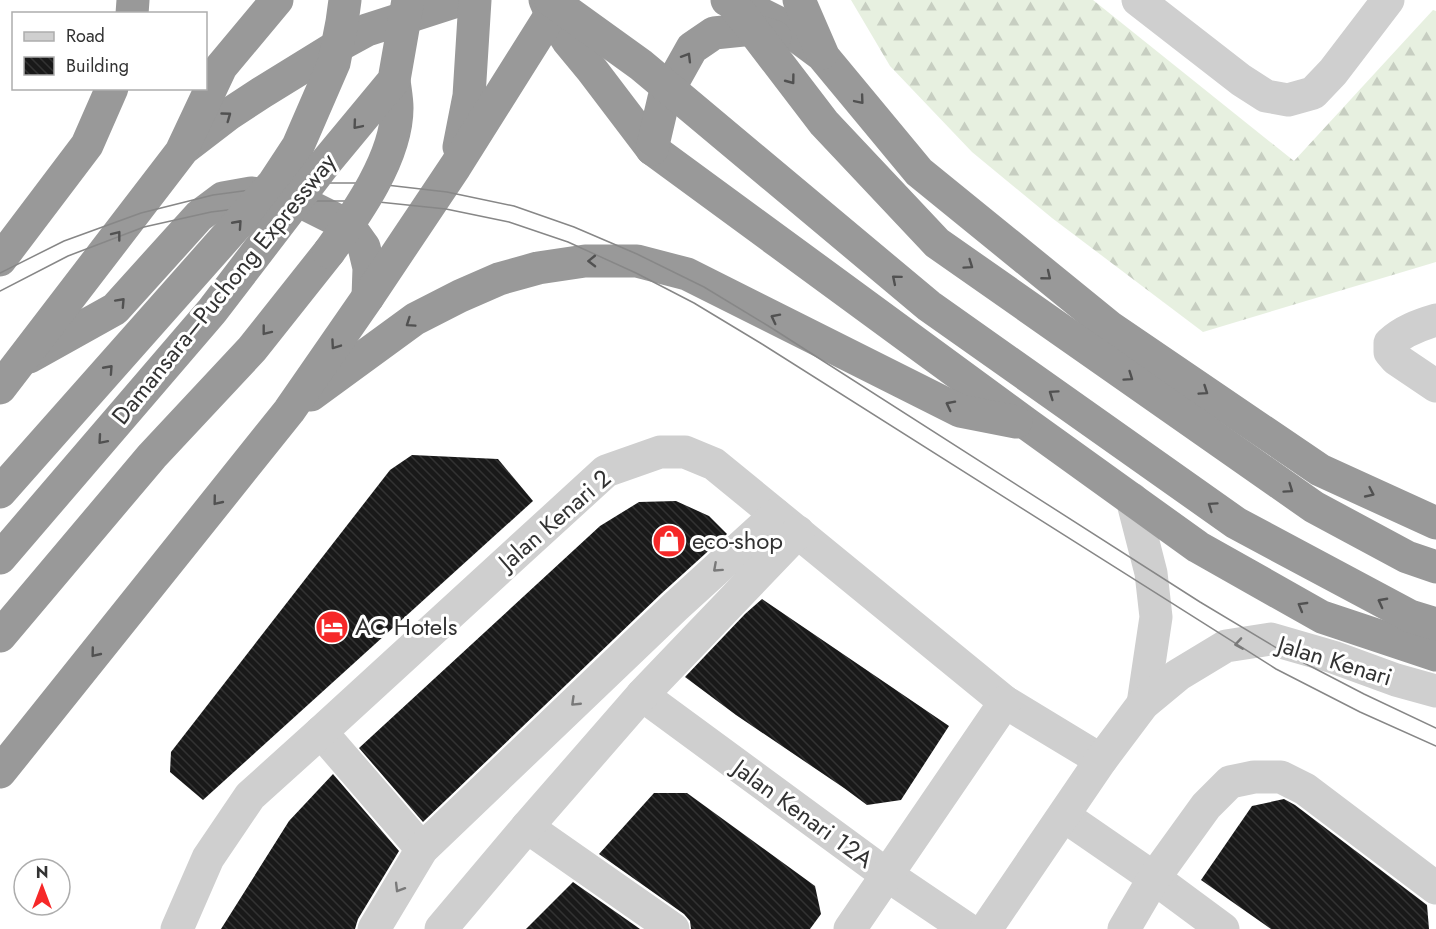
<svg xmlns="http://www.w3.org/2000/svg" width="1436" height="929" font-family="Jost,sans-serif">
  <defs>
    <pattern id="forest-firs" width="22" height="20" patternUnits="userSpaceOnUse" patternTransform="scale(1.5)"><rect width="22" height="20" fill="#e7f0e0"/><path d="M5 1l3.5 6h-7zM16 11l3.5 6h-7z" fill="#c7cec1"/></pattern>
    <pattern id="building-back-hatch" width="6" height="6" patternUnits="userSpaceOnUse" patternTransform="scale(1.5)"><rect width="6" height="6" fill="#191919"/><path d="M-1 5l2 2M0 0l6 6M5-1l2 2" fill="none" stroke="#323232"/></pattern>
  </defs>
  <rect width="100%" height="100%" fill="#fff"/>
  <path fill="url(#forest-firs)" d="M851,0h242l201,161 139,-151 3,1v251l-233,70 -151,-114 -80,-66 -82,-86z"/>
  <g fill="url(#building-back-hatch)">
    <path d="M412,455l86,4 35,42 -330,299 -33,-28 1,-20 219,-282z"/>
    <path d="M676,501l33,15 18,18 -65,59 -239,229 -64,-74 241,-222 39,-24z"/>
    <path d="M762,599l187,127 -48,74 -34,5 -23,-17 -108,-73 -51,-38 60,-63z"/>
    <path d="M333,774l66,77 -41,68 -3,10h-134l68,-108z"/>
    <path d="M654,793h33l128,93 6,28 -11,15h-119l-1,-8 -6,-7 -85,-60z"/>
    <path d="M1284,799l11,6 132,100 2,24h-158l-70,-49 51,-74z"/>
    <path d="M573,882l67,47h-114z"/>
  </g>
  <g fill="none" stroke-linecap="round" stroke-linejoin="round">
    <g stroke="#cfcfcf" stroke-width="33">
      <path d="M1138,0l103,80 25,16 22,4 25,-7 20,-21 55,-72"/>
      <path d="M1436,320c-17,5 -33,11 -46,23v9l6,7 40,27"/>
      <path d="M1132,499l19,74 5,44 -13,87"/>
      <path d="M642,695l245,180 80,54"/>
      <path d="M321,732l101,117"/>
      <path d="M1064,816l90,62 69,51"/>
      <path d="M527,827l146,102"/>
      <path d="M177,929l31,-71 42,-62 71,-64 285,-261 54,-19h25l29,12 291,238 96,58"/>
      <path d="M374,929l48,-80 253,-242 101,-92"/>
      <path d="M441,929l86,-102 115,-132 156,-163"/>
      <path d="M850,929l155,-227"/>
      <path d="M986,929l115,-169 42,-56 35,-29 48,-29 45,-7 62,18 63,23 40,11"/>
      <path d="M1124,929l30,-51 52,-72 24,-24 24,-5h27l24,12 131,99"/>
    </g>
    <g stroke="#999" stroke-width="33">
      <path d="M545,0l6,14 17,27 24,29 60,79 375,275 171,123 124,70 114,38"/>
      <path d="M727,0l10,2 42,21 43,32 97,117 192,156 209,142 116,53"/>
      <path d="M799,0l23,53"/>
      <path d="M132,14l1,-14"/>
      <path d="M186,147l43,-33 32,-21 73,-45 33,-18 93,-30"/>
      <path d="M459,147l10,-51 6,-96"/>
      <path d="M652,149l12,-51 28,-50 22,-15 39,-4 22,8"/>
      <path d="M0,260l87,-115 25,-57"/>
      <path d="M29,357l86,-48 84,-93 24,-18 28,-5 32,3 20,7 32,16 19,14 10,14 5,21 -1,29"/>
      <path d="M0,388l181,-236 40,-85 56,-67"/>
      <path d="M311,395l104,-76 45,-23 39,-17 39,-11 47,-7h52l50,13 273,137 56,11"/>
      <path d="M0,636l152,-180 100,-107 77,-97"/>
      <path d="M0,772l289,-361 79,-114 87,-130 105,-167"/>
    </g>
    <g stroke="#878787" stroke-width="1.5">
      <path d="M0,273l64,-32 77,-28 72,-18 89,-12h67l78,9 67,14 60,21 63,27 67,33 66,40 430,275 85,51 79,41 72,34"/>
      <path d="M0,291l68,-35 76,-29 67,-15 91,-11h67l77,8 63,13 59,20 68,31 58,30 68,41 514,325 84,43 76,34"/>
    </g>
    <g stroke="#999" stroke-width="33">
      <path d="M551,0l90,65 288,241 307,217 174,93 26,8"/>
      <path d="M730,0l94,123 113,120 377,264 93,50 29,10"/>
      <path d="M329,252c28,-39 68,-95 68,-144 0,-9 -2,-19 -3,-28"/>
      <path d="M0,492l273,-308 25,-38 36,-83 8,-41 3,-22"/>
      <path d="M0,558l212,-247 114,-149 68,-82 14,-80"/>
    </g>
  </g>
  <defs><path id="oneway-chevron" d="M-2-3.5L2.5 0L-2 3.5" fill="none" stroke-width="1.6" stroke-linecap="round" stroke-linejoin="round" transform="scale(1.5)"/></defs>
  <g stroke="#515151">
    <use href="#oneway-chevron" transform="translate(687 57) rotate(-59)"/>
    <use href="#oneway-chevron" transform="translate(791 80) rotate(53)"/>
    <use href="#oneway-chevron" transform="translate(860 100) rotate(50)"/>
    <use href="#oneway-chevron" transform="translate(227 116) rotate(-36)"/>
    <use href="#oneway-chevron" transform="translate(357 125) rotate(130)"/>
    <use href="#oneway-chevron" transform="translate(238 224) rotate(-48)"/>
    <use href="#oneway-chevron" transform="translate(117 235) rotate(-52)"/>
    <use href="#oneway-chevron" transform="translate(592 261) rotate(179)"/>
    <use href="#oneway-chevron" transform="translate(969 265) rotate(35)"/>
    <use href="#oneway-chevron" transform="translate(1047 276) rotate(39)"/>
    <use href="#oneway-chevron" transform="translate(896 279) rotate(-140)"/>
    <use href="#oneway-chevron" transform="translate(121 302) rotate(-47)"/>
    <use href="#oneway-chevron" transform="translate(775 318) rotate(-153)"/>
    <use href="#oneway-chevron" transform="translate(410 323) rotate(146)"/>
    <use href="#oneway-chevron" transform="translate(266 331) rotate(128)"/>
    <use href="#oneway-chevron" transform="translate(335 345) rotate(125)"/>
    <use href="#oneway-chevron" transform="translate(109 369) rotate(-48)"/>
    <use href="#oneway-chevron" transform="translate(1129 377) rotate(35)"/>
    <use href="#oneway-chevron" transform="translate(1204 391) rotate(34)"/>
    <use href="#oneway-chevron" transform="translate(1053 394) rotate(-145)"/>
    <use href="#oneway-chevron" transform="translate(950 405) rotate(-153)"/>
    <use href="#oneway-chevron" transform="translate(102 440) rotate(131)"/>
    <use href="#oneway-chevron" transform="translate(1289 489) rotate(35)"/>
    <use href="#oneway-chevron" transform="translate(1370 493) rotate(25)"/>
    <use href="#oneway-chevron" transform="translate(217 501) rotate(129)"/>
    <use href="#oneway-chevron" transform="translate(1212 506) rotate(-145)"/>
    <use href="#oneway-chevron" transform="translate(1382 602) rotate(-152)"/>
    <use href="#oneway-chevron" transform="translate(1302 606) rotate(-150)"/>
    <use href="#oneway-chevron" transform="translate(95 653) rotate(129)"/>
  </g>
  <g stroke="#797979">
    <use href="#oneway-chevron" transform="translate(717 568) rotate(138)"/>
    <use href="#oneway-chevron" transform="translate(1239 644) rotate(171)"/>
    <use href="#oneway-chevron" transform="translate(575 702) rotate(136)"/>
    <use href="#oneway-chevron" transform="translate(399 888) rotate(121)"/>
  </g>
  <defs>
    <g id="shop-disc" transform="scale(1.725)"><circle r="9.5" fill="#f62828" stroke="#fff"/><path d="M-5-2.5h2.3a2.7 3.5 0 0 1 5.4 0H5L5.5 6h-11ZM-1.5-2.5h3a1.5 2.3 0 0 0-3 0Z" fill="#fff"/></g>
    <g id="hotel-disc" transform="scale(1.725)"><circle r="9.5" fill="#f62828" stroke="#fff"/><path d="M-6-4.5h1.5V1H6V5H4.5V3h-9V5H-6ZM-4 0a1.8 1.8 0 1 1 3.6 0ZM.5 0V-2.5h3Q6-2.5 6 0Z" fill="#fff"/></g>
  </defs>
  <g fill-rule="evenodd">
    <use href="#shop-disc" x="669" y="541"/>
    <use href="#hotel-disc" x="332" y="627"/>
  </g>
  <g text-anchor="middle" stroke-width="6" stroke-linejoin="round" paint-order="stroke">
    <g font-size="24" fill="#323232" stroke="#fff">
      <text transform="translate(224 289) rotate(-51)" y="8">Damansara–Puchong Expressway</text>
      <text transform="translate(555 520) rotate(-41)" y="8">Jalan Kenari 2</text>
      <text transform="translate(1335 661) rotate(17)" y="8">Jalan Kenari</text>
      <text transform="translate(803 814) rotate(36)" y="8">Jalan Kenari 12A</text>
    </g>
    <g font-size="24" fill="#323232" stroke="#fff" text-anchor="start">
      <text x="692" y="549">eco-shop</text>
      <text x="355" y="635">AC Hotels</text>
    </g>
  </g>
  <rect x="12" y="12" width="195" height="78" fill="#ffffff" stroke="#adadad" stroke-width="1.5"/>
  <rect x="24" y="32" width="30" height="9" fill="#cfcfcf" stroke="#adadad" stroke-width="1.5"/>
  <text x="66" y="42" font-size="18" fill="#323232">Road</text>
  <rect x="24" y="57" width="30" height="18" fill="url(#building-back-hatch)" stroke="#adadad" stroke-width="1.5"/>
  <text x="66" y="72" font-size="18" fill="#323232">Building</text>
  <g transform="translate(42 887)"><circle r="28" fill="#ffffff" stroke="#adadad" stroke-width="1.5"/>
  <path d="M0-4.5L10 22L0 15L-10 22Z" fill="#f62828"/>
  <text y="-9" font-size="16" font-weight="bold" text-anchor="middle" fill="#323232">N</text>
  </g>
</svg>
